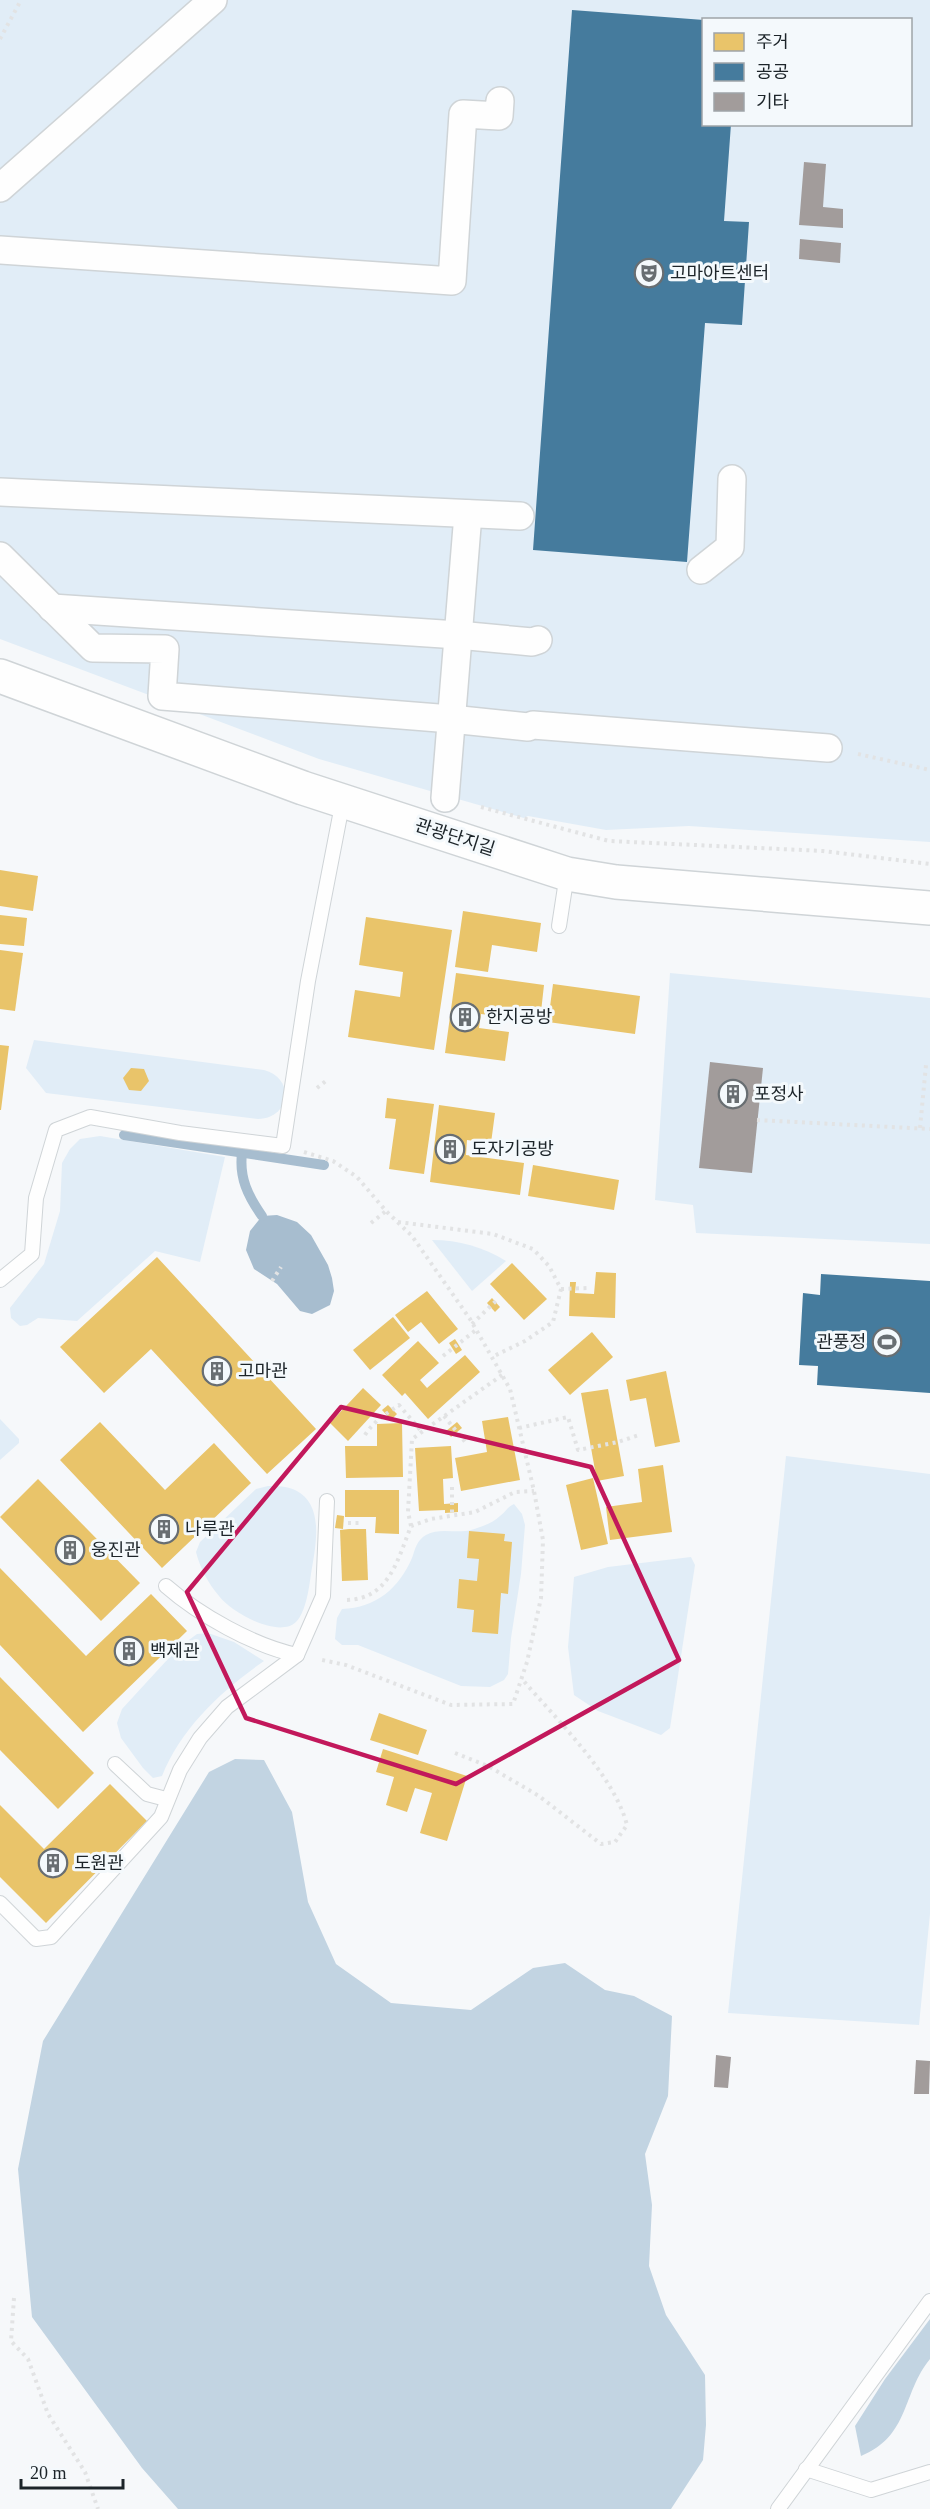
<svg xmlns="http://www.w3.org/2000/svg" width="930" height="2509" font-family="'Times New Roman','Noto Sans KR',serif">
  <rect width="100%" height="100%" fill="#f6f8fa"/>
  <g fill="#e1edf7" fill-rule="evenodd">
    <path d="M0,0h930v842l-241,-16 -83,4 -78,-14 -4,2 -205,-59 -319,-120zM704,20h206v104h-206z"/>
    <path d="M670,973l260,25v246l-234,-11 -3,-28 -38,-5z"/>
    <path d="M34,1040l230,30c32,9 26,48 -6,49l-212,-26 -20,-25z"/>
    <path d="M100,1136l125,21 -25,105 -45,-11 -78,70 -39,-3 -11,7 -7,1 -9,-8 -1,-10 34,-44 16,-53 2,-48 8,-14 10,-10z"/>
    <path d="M432,1240c27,0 51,7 74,21l-34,30z"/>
    <path d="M0,1419l19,20v4l-19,17z"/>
    <path d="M786,1456l144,18v440l-11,111 -191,-12z"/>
    <path d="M268,1486c8,0 19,0 27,4 31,15 20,58 16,84 -2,14 -5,38 -15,48 -18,17 -65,-10 -77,-26 -11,-13 -19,-28 -23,-44l4,-10 56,-53z"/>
    <path d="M514,1504l8,10 3,11 -4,49 -10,64 -3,36 -4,6 -14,7 -29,-1 -103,-41h-16l-7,-6 2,-21 5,-9c34,-1 57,-21 70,-51 3,-9 5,-18 14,-23 14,-8 30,-1 45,-5 10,-3 22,-7 29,-14 6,-4 7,-9 14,-12z"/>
    <path d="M691,1557l4,8 -25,163 -9,7 -63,-24 -24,-16 -6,-48 6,-70 34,-10z"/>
    <path d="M208,1633l26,9 30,19c-42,29 -83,67 -102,115l-9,2 -10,-10 -22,-30 -4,-15 5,-14 56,-61 19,-14z"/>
  </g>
  <g fill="#c2d4e2">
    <path d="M235,1759l29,1 28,52 16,90 28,62 55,39 80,7 62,-42 32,-5 40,27 29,6 38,20 -4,80 -23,58 7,51 -3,61 17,49 39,60 1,50 -3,35 -32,49h-493l-36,-41 -110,-151 -14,-148 25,-128 166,-269z"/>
    <path d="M930,2319v40c-28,34 -20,77 -69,97l-6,-30 30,-47z"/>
  </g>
  <path fill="#a7bdcf" d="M277,1215l20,7 14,13 17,30 4,13 2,13 -4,14 -18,9 -12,-3 -23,-27 -23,-15 -8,-19 4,-19 12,-15z"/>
  <g fill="#e9c46a">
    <path d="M0,870l38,6 -5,35 -33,-5z"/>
    <path d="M463,911l78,12 -4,29 -45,-7 -4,27 -33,-5z"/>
    <path d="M0,915l27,3 -3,28 -24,-2z"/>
    <path d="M366,917l86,13 -18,120 -86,-13 7,-47 45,7 3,-25 -44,-7z"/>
    <path d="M0,950l23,3 -8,58 -15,-2z"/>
    <path d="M456,973l88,12 -4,36 -59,-7 -2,14 30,4 -4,29 -60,-8z"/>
    <path d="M553,984l87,12 -5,38 -87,-12z"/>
    <path d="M0,1045l9,1 -8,64h-1z"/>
    <path d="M131,1068l13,1 5,12 -8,10 -12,-1 -6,-12z"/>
    <path d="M387,1098l47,6 -10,70 -35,-5 7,-50 -11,-1z"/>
    <path d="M439,1105l56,8 -4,30 -24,-3 -1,15 58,8 -4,32 -90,-13z"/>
    <path d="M533,1165l86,15 -5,30 -86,-14z"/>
    <path d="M157,1257l159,172 -49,45 -116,-125 -47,44 -44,-46z"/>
    <path d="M512,1263l35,36 -23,21 -34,-36z"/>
    <path d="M596,1272l20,1 -1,45 -46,-2 1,-34h6l-1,11 19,1z"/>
    <path d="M427,1291l31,38 -19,15 -18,-22 -13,10 -13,-17z"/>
    <path d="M492,1298l8,9 -5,5 -8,-9z"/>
    <path d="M393,1317l17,21 -40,32 -17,-20z"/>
    <path d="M592,1332l21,25 -43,38 -22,-25z"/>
    <path d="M455,1339l7,11 -6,4 -7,-11z"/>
    <path d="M418,1341l21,22 -19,17 7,8 38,-33 15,17 -52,47 -23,-26 -3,3 -20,-21z"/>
    <path d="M666,1371l14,71 -25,5 -9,-49 -16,3 -4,-21z"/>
    <path d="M363,1388l18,17 -33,36 -18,-18z"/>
    <path d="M608,1389l16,87 -27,5 -16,-88z"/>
    <path d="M388,1405l9,9 -6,6 -9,-10z"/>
    <path d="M508,1417l12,63 -59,11 -6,-33 32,-6 -5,-31z"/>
    <path d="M100,1422l65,68 49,-47 37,40 -89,85 -102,-108z"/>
    <path d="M457,1422l5,6 -11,9 -5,-6z"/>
    <path d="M402,1423l1,54 -57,1 -1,-32h32v-22z"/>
    <path d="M451,1446l2,32 -10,1 1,25 14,-1v9l-13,1v-3l-26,1 -4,-63z"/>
    <path d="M663,1465l9,67 -62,8 -4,-33 36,-5 -4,-33z"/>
    <path d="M593,1478l15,66 -27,6 -15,-65z"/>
    <path d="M38,1479l102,104 -39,38 -101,-104z"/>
    <path d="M345,1490h54v44l-24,-1 1,-16h-31z"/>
    <path d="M337,1515l7,1 -1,13 -8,-1z"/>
    <path d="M349,1529h17l2,51 -26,1 -2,-51z"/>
    <path d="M469,1531l36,3 -1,7 8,1 -4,52 -7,-1 -3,41 -26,-2 2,-22 -17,-2 2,-29 18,2 2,-22 -12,-1z"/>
    <path d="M0,1568l86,88 65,-62 36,37 -104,101 -83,-87z"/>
    <path d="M0,1677l94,96 -36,36 -58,-59z"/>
    <path d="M379,1713l48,17 -9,25 -48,-15z"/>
    <path d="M383,1749l84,27 -20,65 -27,-8 12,-40 -17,-5 -8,24 -21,-7 8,-28 -18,-5z"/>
    <path d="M110,1784l37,37 -101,102 -46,-46v-72l44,44z"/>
  </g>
  <g fill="#457b9d">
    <path d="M572,10l132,10v104h27l-7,97 25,1 -7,103 -37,-2 -18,239 -154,-12z"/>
    <path d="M821,1274l109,7v112l-113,-8 1,-19 -19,-1 4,-72 17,2z"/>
  </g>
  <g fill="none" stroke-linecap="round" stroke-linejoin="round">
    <g stroke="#a7bdcf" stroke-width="10">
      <path d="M124,1135l200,30"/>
      <path d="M242,1153c-3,25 6,43 20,63"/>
    </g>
  </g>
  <g fill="#a29c9b">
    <path d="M804,162l22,2 -3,43 20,2v19l-44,-3z"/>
    <path d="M800,239l41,4 -1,20 -41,-4z"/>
    <path d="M710,1062l53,6 -11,105 -53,-5z"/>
    <path d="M716,2055l15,2 -3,31 -14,-1z"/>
    <path d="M916,2060l14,1 -1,33h-15z"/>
  </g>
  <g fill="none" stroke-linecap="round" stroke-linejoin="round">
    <g stroke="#cfd4d7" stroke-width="16">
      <g id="lane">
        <path d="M559,926l8,-52"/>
        <path d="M0,1280l32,-26 4,-56 20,-68 34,-13 90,16 103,13 25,-165 35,-181"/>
        <path d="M166,1586c33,29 88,60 131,69"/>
        <path d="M115,1764l32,30 19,5"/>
        <path d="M0,1903l36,36 15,-2 110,-120 19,-47 20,-32 27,-31 70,-52 26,-59 4,-95"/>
        <path d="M806,2469l65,21 59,-18"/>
        <path d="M778,2509l152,-208"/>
      </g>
    </g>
    <g stroke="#cfd4d7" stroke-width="30">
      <g id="street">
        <path d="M0,188l213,-188"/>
        <path d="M0,250l452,31 11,-167 36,2 1,-15"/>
        <path d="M0,492l520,24"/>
        <path d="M0,556l93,92 72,1 -3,47 289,23 77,8 5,-2 295,23"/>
        <path d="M701,570l29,-23 2,-68"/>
        <path d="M52,608l406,27 74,7 6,-2"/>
        <path d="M445,798l23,-284"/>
      </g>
    </g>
    <g stroke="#cfd4d7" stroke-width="36">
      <path id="secondary" d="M0,676l303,112 264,86 49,8 314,26"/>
    </g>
    <g stroke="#e2e3e4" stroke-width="4" stroke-dasharray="3 4.5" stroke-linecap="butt">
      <path d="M0,39l21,-39"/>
      <path d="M858,754l72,16"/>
      <path d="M481,807l128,34 214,10 107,13"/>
      <path d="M317,1088l10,-8"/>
      <path d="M757,1120l173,9"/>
      <path d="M920,1128l6,-63"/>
      <path d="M304,1152l29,9 24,16 29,34 26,25 58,83 40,70 24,102 9,49 -2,58 -14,64 -14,42 -62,1 -105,-40 -24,-5"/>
      <path d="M398,1222l95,12 40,15 16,17 12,23 -8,33 -28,19 -33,16"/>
      <path d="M371,1223l15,-12"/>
      <path d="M272,1281l9,-14"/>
      <path d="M561,1289l26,-1"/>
      <path d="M472,1324l27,-26"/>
      <path d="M443,1356l33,-26"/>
      <path d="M444,1416l22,27"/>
      <path d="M519,1428l49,-11 10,33 40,-8 21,-7"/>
      <path d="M365,1435c9,-14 21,-21 34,-30l23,27"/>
      <path d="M452,1487v30"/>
      <path d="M348,1523h14"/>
      <path d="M411,1526l-3,-14 4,-73 90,-64"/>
      <path d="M347,1600c42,-1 51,-41 64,-74l20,-7 44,-7 40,-20 19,-1"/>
      <path d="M455,1753l33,13 51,30 62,48 14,-2 12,-17c-13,-50 -71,-106 -105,-146"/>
      <path d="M14,2298l-3,43 17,18 20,55 37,58 13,37"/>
    </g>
    <use href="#lane" stroke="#fefefe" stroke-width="14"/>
    <use href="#street" stroke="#fefefe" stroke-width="27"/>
    <use href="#secondary" stroke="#fefefe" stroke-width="33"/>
  </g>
  <path fill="none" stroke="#c2185b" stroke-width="4.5" stroke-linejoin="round" d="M341,1407l250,60 88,193 -223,124 -210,-66 -59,-126z"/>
  <defs>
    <g id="theatre-ring" transform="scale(1.5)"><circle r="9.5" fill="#f4f9fc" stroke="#686e72" stroke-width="1.5"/><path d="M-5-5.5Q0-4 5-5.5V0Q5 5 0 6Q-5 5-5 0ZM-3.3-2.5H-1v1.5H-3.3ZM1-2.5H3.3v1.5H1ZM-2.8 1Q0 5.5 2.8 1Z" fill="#686e72"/></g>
    <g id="building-ring" transform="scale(1.5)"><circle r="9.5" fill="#f4f9fc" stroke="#686e72" stroke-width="1.5"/><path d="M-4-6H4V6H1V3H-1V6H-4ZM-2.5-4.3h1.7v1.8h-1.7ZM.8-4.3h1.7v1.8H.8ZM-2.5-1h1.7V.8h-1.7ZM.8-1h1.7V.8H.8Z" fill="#686e72"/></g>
    <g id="stadium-ring" transform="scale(1.5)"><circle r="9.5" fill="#f4f9fc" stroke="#686e72" stroke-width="1.5"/><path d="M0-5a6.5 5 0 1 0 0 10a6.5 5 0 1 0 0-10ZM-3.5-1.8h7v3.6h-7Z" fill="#686e72"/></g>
  </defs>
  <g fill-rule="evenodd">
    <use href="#theatre-ring" x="649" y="273"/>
    <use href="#building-ring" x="465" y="1017"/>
    <use href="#building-ring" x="733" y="1094"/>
    <use href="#building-ring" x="450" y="1149"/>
    <use href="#stadium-ring" x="887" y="1342"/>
    <use href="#building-ring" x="217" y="1371"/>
    <use href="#building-ring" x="164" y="1529"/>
    <use href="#building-ring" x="70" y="1550"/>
    <use href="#building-ring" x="129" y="1651"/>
    <use href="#building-ring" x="53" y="1863"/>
  </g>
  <g text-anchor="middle" stroke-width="6" stroke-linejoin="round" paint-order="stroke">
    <g font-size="18" fill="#1c2429" stroke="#f4f9fc" text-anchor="start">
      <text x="670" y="279">고마아트센터</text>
      <text x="486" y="1023">한지공방</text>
      <text x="754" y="1100">포정사</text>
      <text x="471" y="1155">도자기공방</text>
      <text x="866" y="1348" text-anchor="end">관풍정</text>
      <text x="238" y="1377">고마관</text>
      <text x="185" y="1535">나루관</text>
      <text x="91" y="1556">웅진관</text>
      <text x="150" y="1657">백제관</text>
      <text x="74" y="1869">도원관</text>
    </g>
    <g font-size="18" fill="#1c2429" stroke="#f4f9fc">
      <text transform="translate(455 837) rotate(18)" y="6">관광단지길</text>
    </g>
  </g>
  <rect x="702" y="18" width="210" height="108" fill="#f4f9fc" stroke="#9ea4a8" stroke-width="1.5"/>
  <rect x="714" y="33" width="30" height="18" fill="#e9c46a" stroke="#9ea4a8" stroke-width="1.5"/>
  <text x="756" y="48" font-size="18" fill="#1c2429">주거</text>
  <rect x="714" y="63" width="30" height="18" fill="#457b9d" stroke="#9ea4a8" stroke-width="1.5"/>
  <text x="756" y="78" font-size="18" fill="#1c2429">공공</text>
  <rect x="714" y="93" width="30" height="18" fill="#a29c9b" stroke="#9ea4a8" stroke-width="1.5"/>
  <text x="756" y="108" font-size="18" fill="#1c2429">기타</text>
  <path d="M21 2479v9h102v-9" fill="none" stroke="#1c2429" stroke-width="3"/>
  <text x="30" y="2479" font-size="18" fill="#1c2429" stroke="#f4f9fc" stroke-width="4.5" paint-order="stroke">20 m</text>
</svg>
